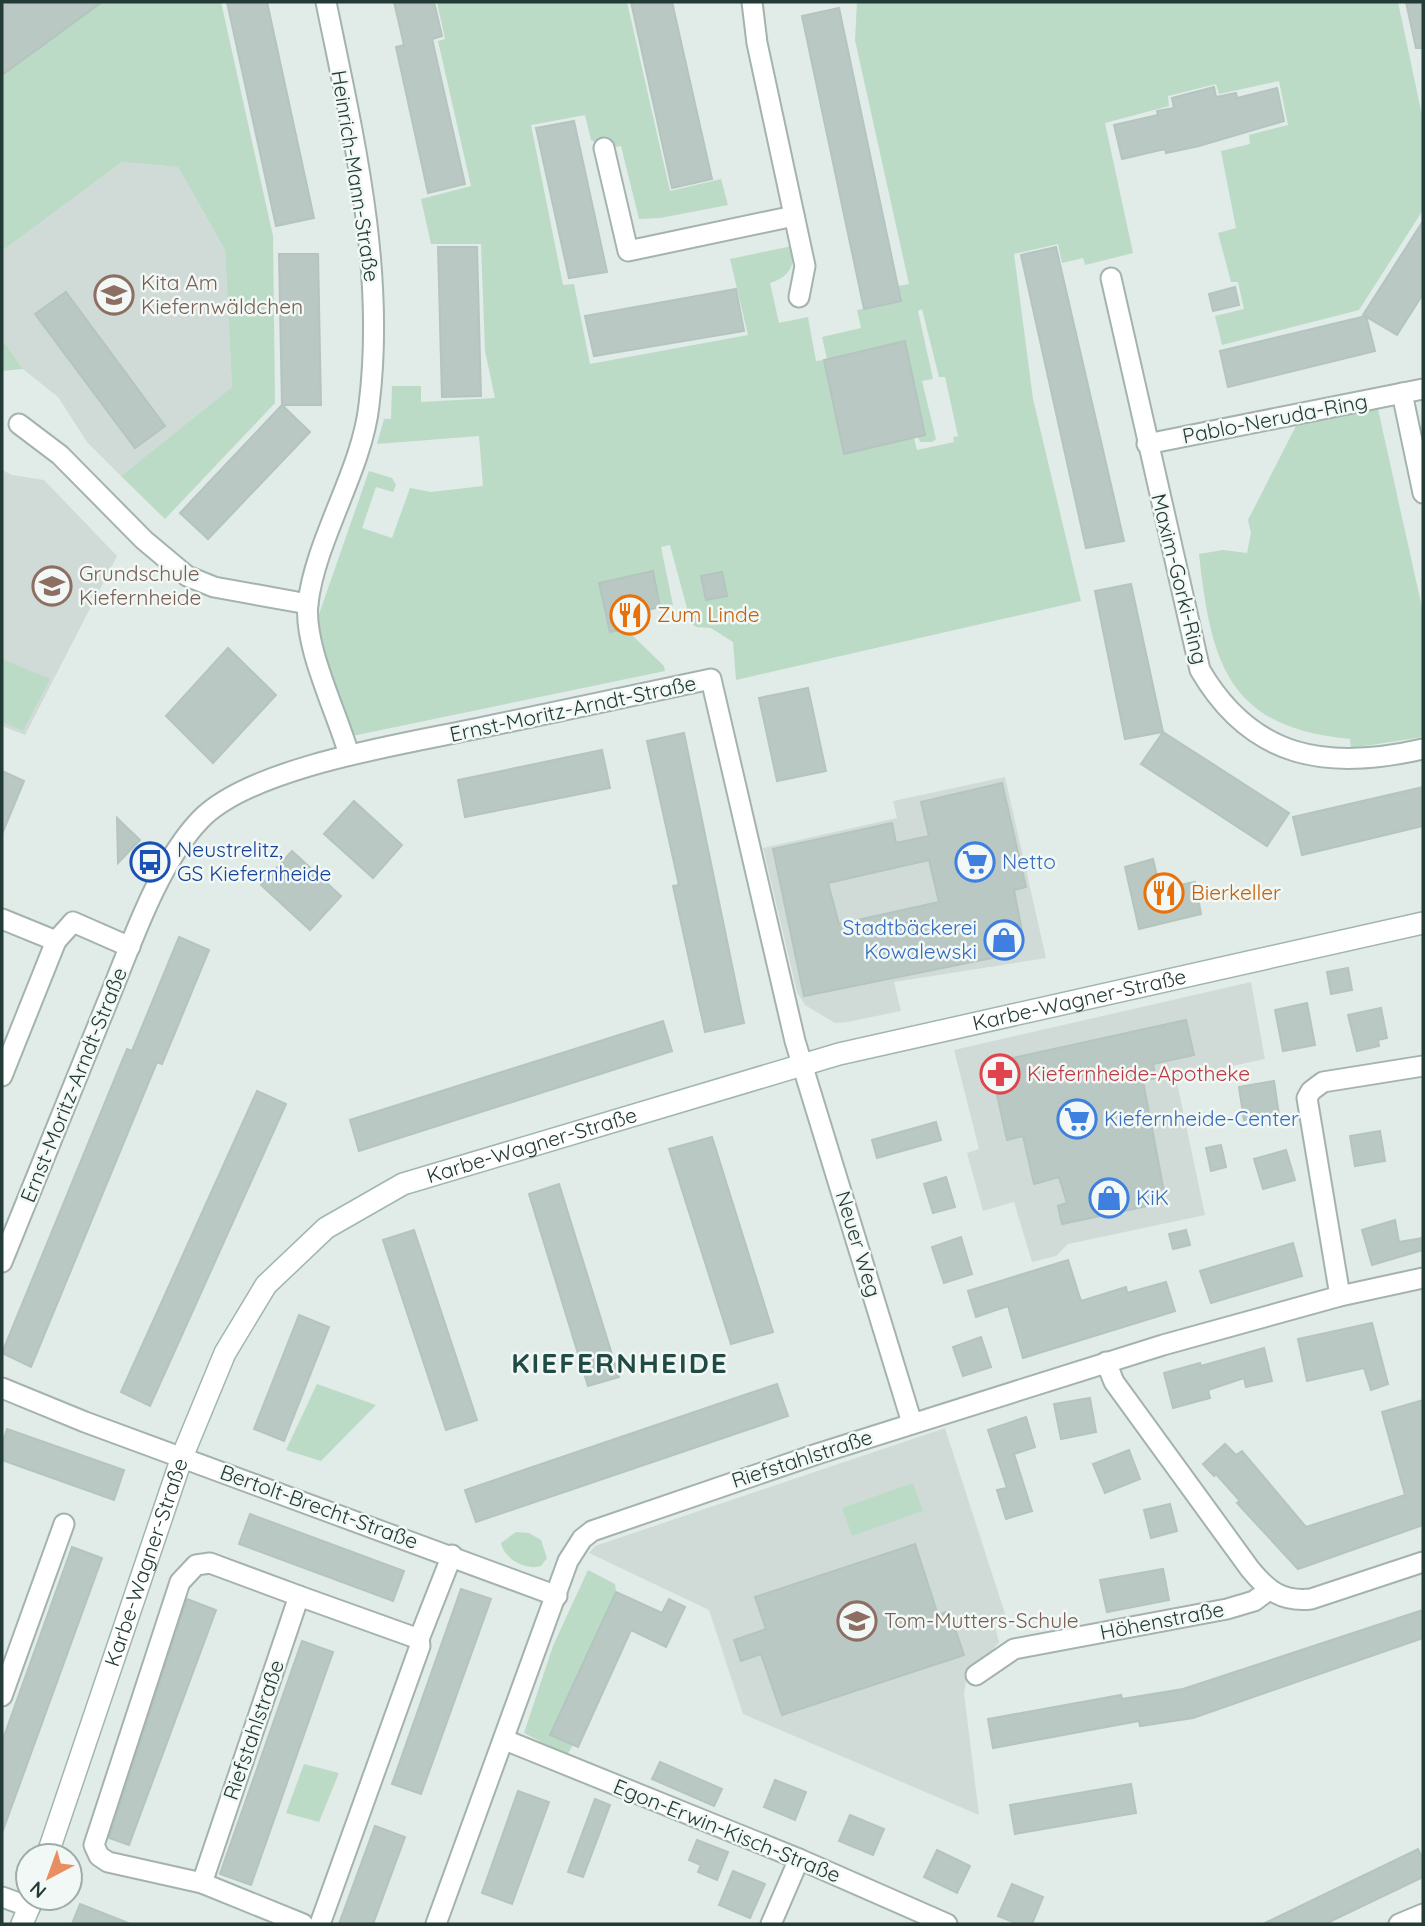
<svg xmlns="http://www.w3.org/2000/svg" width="1425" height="1926" font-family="Quicksand,sans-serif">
  <rect width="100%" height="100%" fill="#e1ebe7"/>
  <g fill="#d0dbd7">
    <path d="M122,162l56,5 47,83 7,137 -111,89 -34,-34 -29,-45 -35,-28 -21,-30v-88z"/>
    <path d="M2,470l10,5 32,5 73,76 -92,179 -23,-9z"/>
    <path d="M1005,777l41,181 -152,24 7,29 -54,11 -12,1 -30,-18 -8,-13 -34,-144 134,-30 -4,-17z"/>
    <path d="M1251,982l14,77 -89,19 29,137 -137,29 -12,12 -24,6 -18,-60 -31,9 -16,-58 12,-4 -25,-99z"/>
    <path d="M945,1428l62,192 -13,3 5,19 -33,39 -2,12 15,122 -236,-101 -34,-104 -120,-57 6,-7z"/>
  </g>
  <g fill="#bbdbc7">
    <path d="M102,2h119l52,234 2,167 -110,116 -44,-43 111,-89 -7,-137 -47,-83 -56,-5 -120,89v-176z"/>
    <path d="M437,2h190l43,189 51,-12 7,26 -68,13 -21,1 -18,-73 -11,2 -19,-8 -6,-25 -54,10 32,160 11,-1 16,80 158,-29 -18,-76 62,-13c4,20 -3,31 -22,37l9,40 29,-6 8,44 8,-1 21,94 69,-16 3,12 37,-8 -1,-5 5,-1 -13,-59h-6l-17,-68 -4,2 15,68 -11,2 14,58 -4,3h-12l-2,-5 7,-2 -20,-94 -78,18 -5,-22 39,-9 -4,-18 44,-9 -3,-15 11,-2 -54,-244 2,-38h541l25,118v90l-64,100 -137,35 -7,-29 29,-7 -6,-27h-7l-13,-49 18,-5 -15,-77 29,-7 -1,-9 39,-10 -9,-44 -60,13 -3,-10 -48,12 1,10 -64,17 28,130 -48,12 -2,-7 -21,5 -4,-19 -44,10 19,145 48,202 -345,79 -3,-38 -22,-14 -15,-1 -5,-4 -21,-78 -9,2 12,58 -13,2 -8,-36 -53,12 11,49 21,-5 2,9 31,30 1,5 -313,65 -33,-89 -1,-30 51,-146 23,7 4,7 -3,7 -17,-5 -14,41 30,10 18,-50 21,4 52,-6 -4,-50 -102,8 7,-25h7l1,-33h29v16l74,-4 -10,-47 -4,-107h-50l-10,-45 50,-13 -33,-145 7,-2z"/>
    <path d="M2,339l21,30 -21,2z"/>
    <path d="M1376,400l47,212v125l-72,11 -1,-9c-123,-11 -139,-77 -151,-185l24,-4 24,3 4,-20 -3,-13 53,-104z"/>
    <path d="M2,659l48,20 -27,52 -21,-9z"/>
    <path d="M317,1384l59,21 -55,56 -35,-11z"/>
    <path d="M913,1483l10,28 -71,25 -10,-28z"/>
    <path d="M516,1532l13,1 12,7 6,18 -6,8c-15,5 -37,-7 -40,-23z"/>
    <path d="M588,1570l27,14 1,8 -65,142 22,11 -6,10 -43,-22 29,-87z"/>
    <path d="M304,1764l35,9 -20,49 -33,-9z"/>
  </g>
  <g fill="#bac8c4" stroke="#b4c4bf" stroke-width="2" fill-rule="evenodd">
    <path d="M2,2h100l-100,73z"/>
    <path d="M227,2h40l47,216 -38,8z"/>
    <path d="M394,2h40l8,34 -10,3 33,145 -37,9 -32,-146 8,-2z"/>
    <path d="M631,2h41l40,177 -40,9z"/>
    <path d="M1406,2h17v46h-7z"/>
    <path d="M839,8l62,293 -37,8 -62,-293z"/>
    <path d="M1214,87l2,10 20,-4 1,5 40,-10 7,33 -85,25 -33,7 -1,-4 -43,10 -8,-34 44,-10 -1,-4 17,-3 -2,-10z"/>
    <path d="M574,121l33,151 -38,6 -33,-150z"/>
    <path d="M1423,221v73l-26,41 -34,-20z"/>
    <path d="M438,247h39l4,149 -39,1z"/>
    <path d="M1056,247l68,294 -38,7 -65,-293z"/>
    <path d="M279,254h39l3,151h-39z"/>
    <path d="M1235,287l4,18 -26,6 -4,-17z"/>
    <path d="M736,289l8,42 -150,25 -9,-40z"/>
    <path d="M66,292l99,134 -30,22 -100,-134z"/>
    <path d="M1366,316l9,35 -147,36 -8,-36z"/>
    <path d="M905,341l20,94 -81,19 -20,-94z"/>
    <path d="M282,405l28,27 -102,107 -28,-26z"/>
    <path d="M653,571l7,36 -17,4 3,13 -36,8 -11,-49z"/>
    <path d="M722,572l5,24 -21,4 -5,-24z"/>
    <path d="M1131,584l32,148 -38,7 -30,-148z"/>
    <path d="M228,648l48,47 -63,68 -47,-47z"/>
    <path d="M808,688l18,83 -49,10 -18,-83z"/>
    <path d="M1163,732l126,81 -22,33 -126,-82z"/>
    <path d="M684,733l60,290 -39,9 -32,-146 6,-1 -32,-144z"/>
    <path d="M602,750l8,38 -145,29 -7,-37z"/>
    <path d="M2,771l22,10 -22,53z"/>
    <path d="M1002,783l24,104 -12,3 8,41 -10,3 5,19 -213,43 -31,-147 119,-26 4,20 33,-7 -8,-34zM929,860l10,42 -100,22 -11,-41z"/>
    <path d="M1423,787v39l-121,29 -9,-38z"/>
    <path d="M354,801l48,44 -29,33 -49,-44z"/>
    <path d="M117,818l23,22 -22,23z"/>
    <path d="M292,851l49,45 -31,34 -49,-45z"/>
    <path d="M1153,859l7,30 35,-7 6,32 -62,15 -14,-62z"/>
    <path d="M179,937l30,13 -47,114 -5,-2 -126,305 -29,-14 125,-304 5,2z"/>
    <path d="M1348,968l4,22 -21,4 -4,-22z"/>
    <path d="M1307,1003l8,42 -32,6 -8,-41z"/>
    <path d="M1381,1008l6,30 -9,2 1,6 -22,5 -9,-36z"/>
    <path d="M1186,1020l8,35 -41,9 3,14 -13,3 23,121 -104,22 -4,-18 9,-3 -8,-26 -25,7 -11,-48 -16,4 -17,-77z"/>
    <path d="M663,1021l9,30 -313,100 -9,-31z"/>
    <path d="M1274,1081l5,34 -35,5 -5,-33z"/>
    <path d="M257,1091l29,13 -136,302 -29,-14z"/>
    <path d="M936,1122l5,18 -64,18 -5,-18z"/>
    <path d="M1380,1131l5,30 -30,5 -5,-30z"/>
    <path d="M712,1137l61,195 -42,12 -62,-195z"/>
    <path d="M1221,1145l5,22 -15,4 -5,-23z"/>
    <path d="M1286,1150l9,30 -32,9 -9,-30z"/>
    <path d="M946,1177l9,30 -22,6 -9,-29z"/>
    <path d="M559,1184l60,193 -31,9 -59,-192z"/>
    <path d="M1395,1220l4,22 24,-4v12l-51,15 -10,-35z"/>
    <path d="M414,1230l63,190 -31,10 -63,-190z"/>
    <path d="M1186,1230l4,15 -17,4 -4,-15z"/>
    <path d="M961,1237l11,37 -28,9 -12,-36z"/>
    <path d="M1293,1243l9,33 -91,27 -11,-32z"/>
    <path d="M1068,1260l13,41 45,-14 1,6 39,-11 9,29 -152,47 -15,-52 -32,11 -8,-26z"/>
    <path d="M299,1315l30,12 -45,114 -30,-12z"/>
    <path d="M1372,1323l16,61 -17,6 -7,-22 -57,13 -9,-42z"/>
    <path d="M981,1337l10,30 -28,9 -10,-29z"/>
    <path d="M1264,1348l8,33 -26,6 -2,-9 -36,12 2,8 -37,10 -9,-35 36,-10 1,3z"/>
    <path d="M777,1384l11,32 -312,106 -11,-32z"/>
    <path d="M1090,1398l6,34 -35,7 -7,-35z"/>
    <path d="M1423,1400v125l-125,44 -61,-66 3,-2 -24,-27 -2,2 -11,-12 22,-20 11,11 6,-4 64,76 99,-32 -23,-83z"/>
    <path d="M1026,1417l9,30 -21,7 18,57 -26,8 -9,-29 10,-2 -19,-58z"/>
    <path d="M7,1429l117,41 -10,30 -112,-40v-15z"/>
    <path d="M1129,1450l11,29 -35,14 -12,-29z"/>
    <path d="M1170,1504l7,27 -26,7 -7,-28z"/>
    <path d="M250,1514l154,57 -11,30 -154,-57z"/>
    <path d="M915,1544l23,71 11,-4 15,44 -182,60 -21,-61 -20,7 -7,-21 32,-11 -11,-32z"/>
    <path d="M72,1547l30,11 -100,275v-91z"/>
    <path d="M1163,1569l6,31 -62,12 -7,-32z"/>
    <path d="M461,1589l30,10 -70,195 -29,-10z"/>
    <path d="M616,1592l46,21 7,-14 16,8 -19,40 -35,-17 -53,117 -28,-12z"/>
    <path d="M187,1599l29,11 -87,235 -20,-7z"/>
    <path d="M1423,1610v28l-230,80 -53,8 -1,-5 -146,27 -5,-29 133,-24 1,4 61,-10z"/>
    <path d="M302,1641l31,11 -82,233 -31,-11z"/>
    <path d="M660,1762l62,27 -8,17 -62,-27z"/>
    <path d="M775,1780l31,12 -11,28 -31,-13z"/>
    <path d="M1131,1784l5,29 -121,21 -5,-29z"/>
    <path d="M518,1791l31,11 -37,102 -30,-11z"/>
    <path d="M595,1799l15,6 -27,72 -15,-5z"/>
    <path d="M850,1815l34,14 -11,26 -34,-14z"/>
    <path d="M375,1826l30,11 -32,87h-34z"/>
    <path d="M697,1840l31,12 -11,28 -19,-8 3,-7 -12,-5z"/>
    <path d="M1418,1849l5,11v17l-98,47h-62z"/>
    <path d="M937,1850l33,16 -13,27 -33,-16z"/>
    <path d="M733,1871l32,13 -15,34 -31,-13z"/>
    <path d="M1012,1884l31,13 -11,27h-14l-20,-8z"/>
    <path d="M80,1904l48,19v1h-56z"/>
  </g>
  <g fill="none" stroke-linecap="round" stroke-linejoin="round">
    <g stroke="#a4b3ae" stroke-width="23">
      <g id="street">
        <path d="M326,2c27,132 60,267 43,403 -7,65 -53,133 -61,198 -5,43 29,109 41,152"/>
        <path d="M752,2l5,41 48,223 -6,31"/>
        <path d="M604,148l24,103 166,-35"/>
        <path d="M1111,278l89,392c52,89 127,101 223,79"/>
        <path d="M1402,393l21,100"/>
        <path d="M19,424l41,31 84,85 43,36 27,11 94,17"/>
        <path d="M1147,444l276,-55"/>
        <path d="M2,919l54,22 17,-19 57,25"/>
        <path d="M2,1076l54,-135"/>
        <path d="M2,1262c36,-88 72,-176 107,-264 23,-56 49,-134 91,-178 51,-54 210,-77 284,-93 75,-16 151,-32 227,-48l84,362 117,382"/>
        <path d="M1340,1296l-33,-198 4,-7 12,-9 100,-16"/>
        <path d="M1106,1362l8,20 136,187c18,22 32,33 61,30l112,-37"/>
        <path d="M2,1388l83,34 472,174"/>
        <path d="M419,1639l33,-84"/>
        <path d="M976,1675l38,-26 213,-40 27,-8 15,-11"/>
        <path d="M2,1696l62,-172"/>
        <path d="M505,1740l294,119 148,65"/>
        <path d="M202,1883l-94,-21 -9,-6 -5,-11 86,-263 16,-17 14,-2 89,33"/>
        <path d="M2,1897l28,10"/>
        <path d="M303,1924l-101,-41 97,-287 120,43 1,7 -100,278"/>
        <path d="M436,1924l132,-363 14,-22 10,-8 225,-77 346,-109 177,-49 83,-18"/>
        <path d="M771,1924l28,-65"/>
        <path d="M1399,1924l24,-10"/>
      </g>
    </g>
    <g stroke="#a1b6b0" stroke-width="24">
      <g id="secondary">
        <path id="s1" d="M47,1856l135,-399 43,-104 41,-68 60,-57 77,-44 436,-130 584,-131"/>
        <path d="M22,1924l11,-26"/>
      </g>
    </g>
    <use href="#street" stroke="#fff" stroke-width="19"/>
    <use href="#secondary" stroke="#fff" stroke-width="21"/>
  </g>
  <defs>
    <g id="school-ring" transform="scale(2.0125)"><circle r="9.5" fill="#f2f8f5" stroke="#8d6e63" stroke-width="1.5"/><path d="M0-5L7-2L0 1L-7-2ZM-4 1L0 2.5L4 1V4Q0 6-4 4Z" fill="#8d6e63"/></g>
    <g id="restaurant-ring" transform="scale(2.0125)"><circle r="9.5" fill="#f2f8f5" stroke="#e8710a" stroke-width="1.5"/><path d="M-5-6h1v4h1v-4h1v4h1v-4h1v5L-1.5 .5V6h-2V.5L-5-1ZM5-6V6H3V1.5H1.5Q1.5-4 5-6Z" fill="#e8710a"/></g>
    <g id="bus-ring" transform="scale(2.0125)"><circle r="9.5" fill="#f2f8f5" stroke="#1a4fb4" stroke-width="1.5"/><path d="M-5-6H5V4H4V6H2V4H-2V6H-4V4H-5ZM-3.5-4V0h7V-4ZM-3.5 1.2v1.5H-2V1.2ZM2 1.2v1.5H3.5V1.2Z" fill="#1a4fb4"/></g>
    <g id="supermarket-ring" transform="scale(2.0125)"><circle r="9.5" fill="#f2f8f5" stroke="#3f7fe0" stroke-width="1.5"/><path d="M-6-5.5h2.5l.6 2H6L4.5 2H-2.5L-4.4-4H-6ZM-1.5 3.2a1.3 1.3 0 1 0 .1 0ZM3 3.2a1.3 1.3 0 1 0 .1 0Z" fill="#3f7fe0"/></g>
    <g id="shop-ring" transform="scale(2.0125)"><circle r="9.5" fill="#f2f8f5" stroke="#3f7fe0" stroke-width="1.5"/><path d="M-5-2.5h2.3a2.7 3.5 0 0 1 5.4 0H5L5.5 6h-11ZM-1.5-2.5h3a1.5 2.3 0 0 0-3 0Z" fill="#3f7fe0"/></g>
    <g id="pharmacy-ring" transform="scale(2.0125)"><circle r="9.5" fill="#f2f8f5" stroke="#e0444e" stroke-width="1.5"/><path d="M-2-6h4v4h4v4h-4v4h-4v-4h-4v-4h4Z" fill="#e0444e"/></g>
  </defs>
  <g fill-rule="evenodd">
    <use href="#school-ring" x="114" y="295"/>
    <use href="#school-ring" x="52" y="586"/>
    <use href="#restaurant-ring" x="630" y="615"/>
    <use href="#bus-ring" x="150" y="862"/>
    <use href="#supermarket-ring" x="975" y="862"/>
    <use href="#restaurant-ring" x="1164" y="893"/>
    <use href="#shop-ring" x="1004" y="940"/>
    <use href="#pharmacy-ring" x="1000" y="1074"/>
    <use href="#supermarket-ring" x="1077" y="1119"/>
    <use href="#shop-ring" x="1109" y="1198"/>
    <use href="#school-ring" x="857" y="1621"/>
  </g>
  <g text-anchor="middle" stroke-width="5" stroke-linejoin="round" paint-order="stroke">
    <g font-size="21" fill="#233b36" stroke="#f2f8f5">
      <text transform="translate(355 176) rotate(81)" y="7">Heinrich-Mann-Straße</text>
      <text transform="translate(1275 419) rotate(-11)" y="7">Pablo-Neruda-Ring</text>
      <text transform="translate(1179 579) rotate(76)" y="7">Maxim-Gorki-Ring</text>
      <text transform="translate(573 709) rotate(-12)" y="7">Ernst-Moritz-Arndt-Straße</text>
      <text dy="7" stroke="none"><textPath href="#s1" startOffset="1486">Karbe-Wagner-Straße</textPath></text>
      <text transform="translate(74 1085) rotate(-68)" y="7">Ernst-Moritz-Arndt-Straße</text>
      <text dy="7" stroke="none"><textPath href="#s1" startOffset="919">Karbe-Wagner-Straße</textPath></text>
      <text transform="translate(858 1244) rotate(73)" y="7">Neuer Weg</text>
      <text transform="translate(802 1459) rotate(-18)" y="7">Riefstahlstraße</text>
      <text transform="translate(319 1507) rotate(20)" y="7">Bertolt-Brecht-Straße</text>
      <text dy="7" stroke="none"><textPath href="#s1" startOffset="310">Karbe-Wagner-Straße</textPath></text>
      <text transform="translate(1162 1621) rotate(-11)" y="7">Höhenstraße</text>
      <text transform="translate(254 1730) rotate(-71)" y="7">Riefstahlstraße</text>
      <text transform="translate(727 1831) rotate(22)" y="7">Egon-Erwin-Kisch-Straße</text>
    </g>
    <g font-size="21" fill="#785e54" stroke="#f2f8f5" text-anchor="start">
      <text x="141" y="290">Kita Am<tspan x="141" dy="24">Kiefernwäldchen</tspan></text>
      <text x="79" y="581">Grundschule<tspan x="79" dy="24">Kiefernheide</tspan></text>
      <text x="884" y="1628">Tom-Mutters-Schule</text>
    </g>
    <g font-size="21" fill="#c56008" stroke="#f2f8f5" text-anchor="start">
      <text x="657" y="622">Zum Linde</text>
      <text x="1191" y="900">Bierkeller</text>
    </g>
    <g font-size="21" fill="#164399" stroke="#f2f8f5" text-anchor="start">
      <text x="177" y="857">Neustrelitz,<tspan x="177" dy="24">GS Kiefernheide</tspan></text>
    </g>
    <g font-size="21" fill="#366cbe" stroke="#f2f8f5" text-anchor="start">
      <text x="1002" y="869">Netto</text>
      <text x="977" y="935" text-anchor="end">Stadtbäckerei<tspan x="977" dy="24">Kowalewski</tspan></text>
      <text x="1104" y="1126">Kiefernheide-Center</text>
      <text x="1136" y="1205">KiK</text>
    </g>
    <g font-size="21" fill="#be3a42" stroke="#f2f8f5" text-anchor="start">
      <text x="1027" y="1081">Kiefernheide-Apotheke</text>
    </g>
    <g font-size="28" font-weight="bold" letter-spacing="2" fill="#204b44" stroke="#f2f8f5">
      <text x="620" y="1373">KIEFERNHEIDE</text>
    </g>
  </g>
  <rect width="1425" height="1926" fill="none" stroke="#233b36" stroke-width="7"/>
  <g transform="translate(49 1877) rotate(221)"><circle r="33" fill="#f2f8f5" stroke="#9faca9" stroke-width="2"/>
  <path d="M0-5L12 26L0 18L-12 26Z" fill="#e98e61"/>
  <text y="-10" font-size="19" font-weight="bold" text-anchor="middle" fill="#233b36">N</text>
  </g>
</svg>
